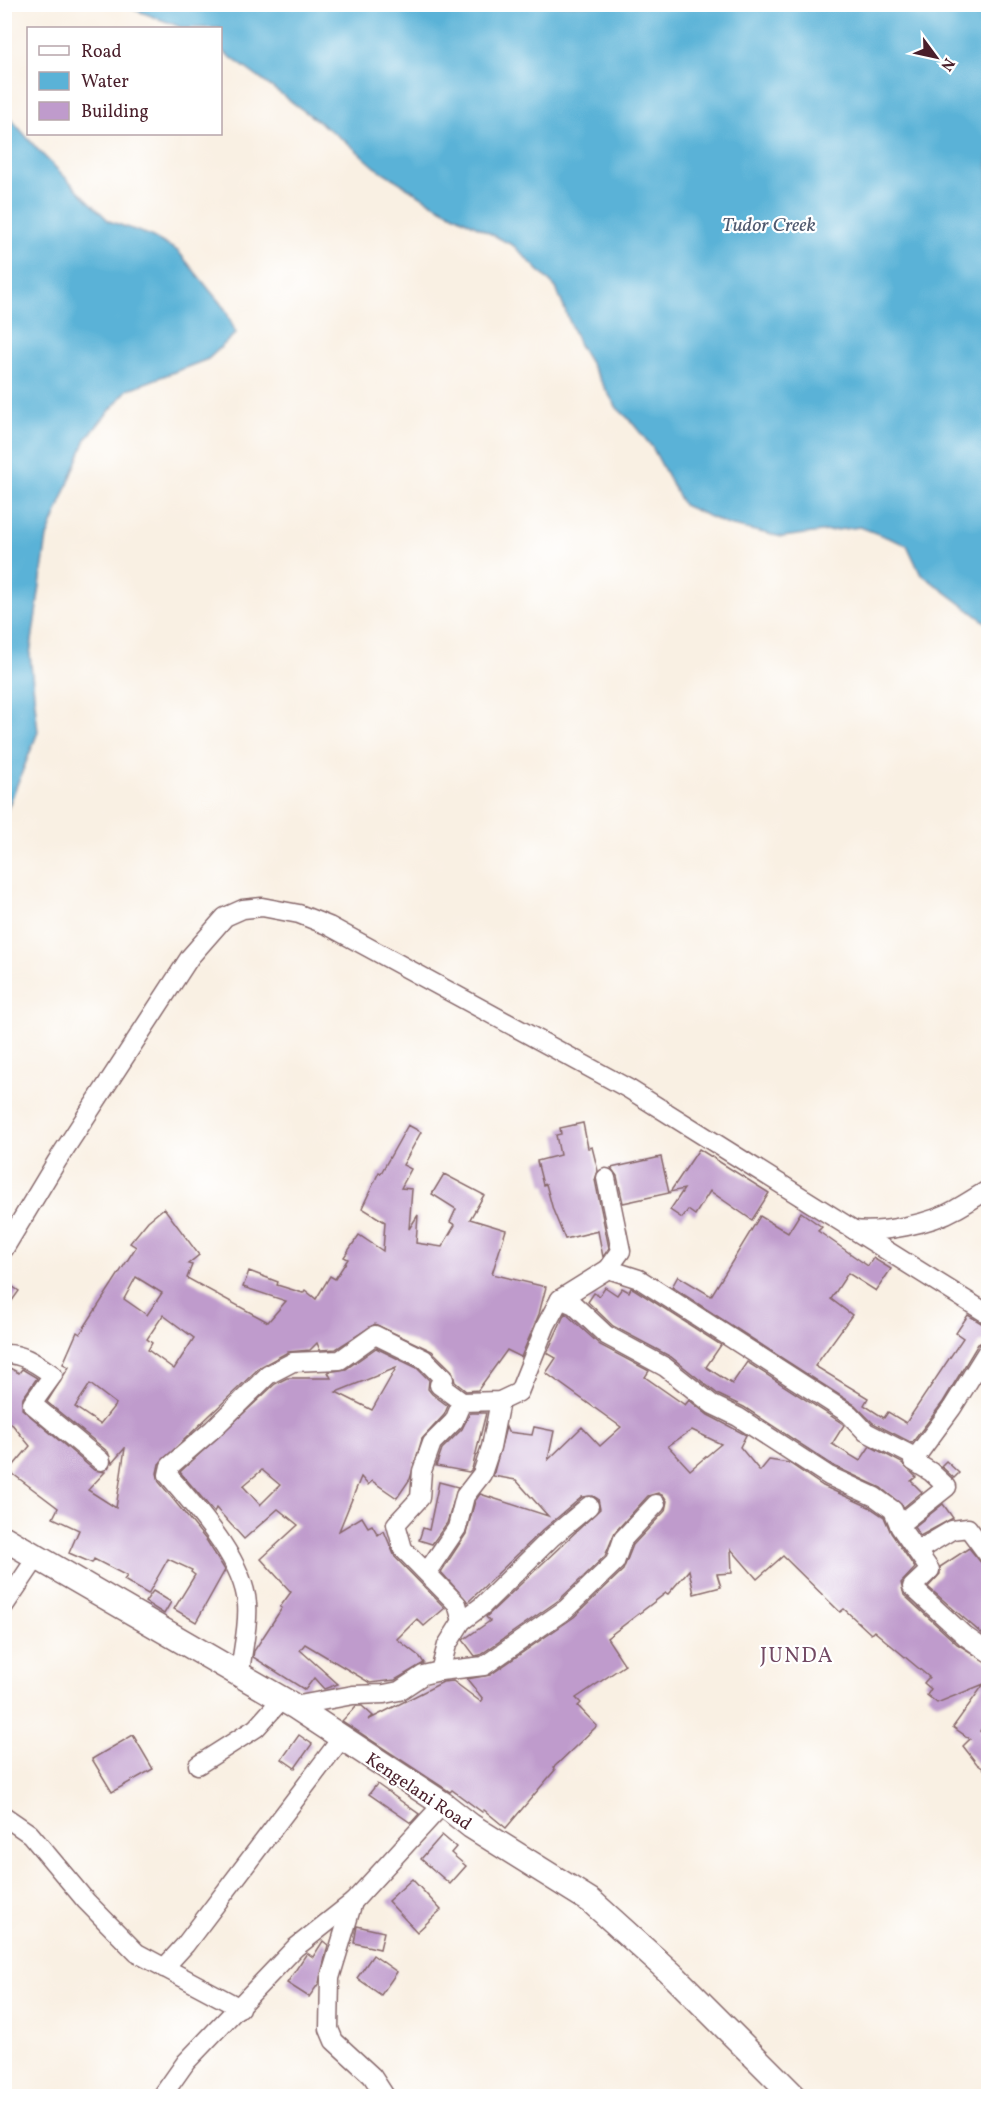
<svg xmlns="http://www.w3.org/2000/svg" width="993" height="2101" font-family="Vollkorn,serif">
  <rect width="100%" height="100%" fill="#fff"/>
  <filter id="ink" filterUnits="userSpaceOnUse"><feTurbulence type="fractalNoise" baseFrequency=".0167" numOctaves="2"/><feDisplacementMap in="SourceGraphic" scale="12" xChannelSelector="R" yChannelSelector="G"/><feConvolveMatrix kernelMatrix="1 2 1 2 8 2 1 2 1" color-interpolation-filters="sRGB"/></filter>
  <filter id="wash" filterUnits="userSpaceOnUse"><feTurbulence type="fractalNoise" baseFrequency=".008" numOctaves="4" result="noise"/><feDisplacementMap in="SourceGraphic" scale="24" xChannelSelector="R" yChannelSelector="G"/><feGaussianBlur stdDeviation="1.35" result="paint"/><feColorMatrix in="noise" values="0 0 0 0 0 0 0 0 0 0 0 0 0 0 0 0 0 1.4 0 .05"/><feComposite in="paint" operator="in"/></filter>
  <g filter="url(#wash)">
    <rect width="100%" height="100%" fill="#f9f0e3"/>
    <g fill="#5ab2d7" stroke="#526881" stroke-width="1.5">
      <path d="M122,5h866v619l-68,-51 -13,-28 -47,-18 -78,10 -54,-12 -45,-20 -31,-58 -22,-27 -13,-12 -38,-63 -23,-57 -42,-42 -82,-43 -57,-36 -26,-23 -128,-94 -1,-22h-37z"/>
      <path d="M5,112l33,38 71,71 40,14 29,16 47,58 11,24 -28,26 -81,31 -41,49 -39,98 -17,118 8,77 -33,83z"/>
    </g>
    <g id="blocks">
      <g fill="#bf9bcc" fill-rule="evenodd">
        <path d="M583,1123l5,25 4,-1 6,24 -3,9 14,68 -6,9 -5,-26 -33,8 -12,-29 -7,-26 -3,1 -6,-24 23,-6 -4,-20 5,-1 -1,-6z"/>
        <path d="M408,1125l13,7 -18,33 8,4 -10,19 11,1 -3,40 9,-14 -2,28 26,4 13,-22 -5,-3 6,-13 -24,-15 12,-20 40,21 -14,24 36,11 -14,44 54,13 -7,27 -18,43 -14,-7 -29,40 -12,1 -11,-9 -3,-11 -20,-20 -57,-27 -39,25 -16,1 -3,-7 -7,7 -22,2 -28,15 -101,97 -2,9 2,9 48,59 18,29 -29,52 -22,-13 21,-34 -4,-3 1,-2 -24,-11 -20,35 -24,-14 3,-4 -33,-17 -2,4 -23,-10 10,-23 -26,-12 5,-10 -49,-37 21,-25 -19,-23 -7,8v-66l15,8 3,-4 15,9 -14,20 -1,11 72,61 11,2 -17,18 28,18 9,-60 -13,15 -4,-11 -61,-50 22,-35 -6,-3 14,-32 3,2 56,-87 -6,-4 18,-22 16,-13 35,47 -11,9 4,1 -5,13 81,44 18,-21 -43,-14 6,-16 29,11 -1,3 26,8 2,-3 11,9 14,-23 5,3 13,-20 -4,-2 15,-22 24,16 2,-29 -23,-14 17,-36 2,1zM136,1277l26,16 -15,22 -23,-16zM163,1315l31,23 -20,31 -26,-19 4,-7 -5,-4zM90,1384l26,20 -16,20 -25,-17z"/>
        <path d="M699,1149l70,44 -17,27 -42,-29 -15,24 -7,-5 -6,8 -12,-8 14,-21 -14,3z"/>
        <path d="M661,1157l8,36 -46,10 -6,-27 -6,-8z"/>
        <path d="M801,1212l21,15 -4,4 50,35 5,-8 18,11 -15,22 -28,-18 -17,26 21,16 -37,51 53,32 -4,7 20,13 4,-6 18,11 57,-85 -7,-5 12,-18 20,12v12l-10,5 -35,58 -31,41 -39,-20 -18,-18 -183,-118 6,-11 33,20 49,-80 28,17z"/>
        <path d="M4,1281l15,10 -15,21z"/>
        <path d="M605,1287l12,8 5,-7 7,4 2,-4 3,1 87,56 -15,22 26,17 15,-22 95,61 2,2 -12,19 28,17 10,-15 32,17 14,14 -5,4 11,11 -18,15 -23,-19 -47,-22 -90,-59 -25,-12 -48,-38 -58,-31 -25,-24 6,-9 5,3z"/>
        <path d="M565,1313l35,32 49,26 -4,6 40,28 4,-5 19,15 38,20 -6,12 20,24 9,-11 20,3 34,23 46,21 15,10 7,16 24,35 -14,15 3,12 53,49 31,19v56l-8,12 8,7v34l-11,-8 -14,-18 7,-7 -17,-12 31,-43 -47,19 -10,-8 4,-6 -7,-6 5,-6 -55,-46 -3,3 -27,-25 -4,3 -57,-56 -26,23 -26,-30 1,24 -15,1 4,13 -27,7 -5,-24 -21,24 -2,-1 -59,45 18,27 -49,33 5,5 -3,3 19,20 -44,42 2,2 -49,58 -22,-18 -2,2 -30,-22 -2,2 -108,-71 14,-15h6l11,10 -5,4 75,-38 10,-1 28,21 2,-3 -16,-20 23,-4 84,-58 49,-47 10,-25 32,-34 2,-10 -3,-5 -6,-3 -10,3 -33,36 -10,24 -46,44 -79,55 -5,1 -12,-16 27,-19 -4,-4 114,-108 -2,-10 -5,-3 -11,1 -38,32 -76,73 -27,-30 25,-38 9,-33 5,-7 68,22 -32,-36 -23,-4 13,-49 2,5 24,3 2,-8 20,4 -6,29 34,-33 18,19 21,-19 -75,-54 10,-15 -9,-5zM692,1430l29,14 -31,26 -22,-24z"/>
        <path d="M376,1348l41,20 12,12 -1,9 4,5 16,12 -4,9 -22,24 -12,40 -13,19 -25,-17 -4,4 -7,-8 -22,54 23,-14 6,10 4,-2 6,10 6,-4 11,26 50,51 -21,18 -7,-7 -20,20 23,18 4,6 -29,17 -25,3 -65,-39 -5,6 38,34 -14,5 -10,-11 -9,12 -52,-33 1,-6 28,-43 -2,-1 11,-15 -30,-33 37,-34 -20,-16 -34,30 -28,-31 -2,4 -34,-40 95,-88 12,-6h44l-3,-6 18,-3zM396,1368l-24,42 -36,-18zM262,1470l18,15 -20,20 -17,-19z"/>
        <path d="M470,1413h16l-14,56 -3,3 -33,-6 6,-17 20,-20z"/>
        <path d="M946,1461l13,12 -5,5 -13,-12z"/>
        <path d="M439,1482l19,5 -11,36 -15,21 -13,-4 4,-12 6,2z"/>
        <path d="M943,1504l10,14 -33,18 -6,-9z"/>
        <path d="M969,1548l19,23v68l-60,-52 12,-13v-7z"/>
        <path d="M153,1591l18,11 -7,12 -19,-12z"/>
        <path d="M133,1735l20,34 -41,23 -20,-33z"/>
        <path d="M299,1735l13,9 -17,24 -13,-9z"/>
        <path d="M377,1784l42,30 -8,9 -42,-29z"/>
        <path d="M442,1835l14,12 -5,6 15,13 -16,18 -29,-25z"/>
        <path d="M412,1879l29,31 -24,22 -29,-31z"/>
        <path d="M357,1926l27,6 -4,17 -26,-6z"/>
        <path d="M323,1941l5,4 -9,38 -10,14 -22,-14 20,-30 6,4z"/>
        <path d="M373,1955l24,17 -16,23 -24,-17z"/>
      </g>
    </g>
  </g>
  <g filter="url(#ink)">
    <use href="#blocks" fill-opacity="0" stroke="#87686b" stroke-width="1.5"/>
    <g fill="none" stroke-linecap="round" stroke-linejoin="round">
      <g stroke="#87686b" stroke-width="21">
        <g id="minor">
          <path d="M854,1230c29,3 76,-6 102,-21 11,-6 21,-13 32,-19"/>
          <path d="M4,1249l53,-88 133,-204 35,-40 18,-8 19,-2 37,7 30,12 300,163 359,225"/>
          <path d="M608,1269l31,10 210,135 17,18 49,25"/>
          <path d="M560,1299l14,6 32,30 59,32 48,38 25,12 91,59 46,21 18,13 7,17 30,43 -18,17 53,49 23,16"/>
          <path d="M4,1354c19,-1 34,11 49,21l-21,29 69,57"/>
          <path d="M899,1525l48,-38 -16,-15 -18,-11 39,-53 36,-58"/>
          <path d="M917,1551l35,-21 16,-2 20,27"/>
          <path d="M427,1572l30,-44 8,-32 17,-22 9,-27 9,-46"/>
          <path d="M4,1606l33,-49"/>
          <path d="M462,1621l-5,-17 -54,-55 -7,-25 24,-26 2,-27 10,-28 22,-22 8,-19 38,-1 19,-9 27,-67 14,-26 48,-30 13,-18 -15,-73"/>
          <path d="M440,1671l44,-5 82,-57 49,-47 8,-23 33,-35"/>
          <path d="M240,1673c2,-22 9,-47 7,-69 -3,-44 -52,-97 -79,-129l2,-9 43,-37 55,-54 25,-13 47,-2 35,-25 49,24 20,20 -5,6 23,17"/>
          <path d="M294,1706l59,-11 31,-1 15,-3 24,-16 17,-4 7,-26 15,-24 20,-15 70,-69 37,-31"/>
          <path d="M198,1765l58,-37 26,-29"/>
          <path d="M4,1816l26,18 56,67 51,52 103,55"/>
          <path d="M353,1902l-23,76 -1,51 5,12 38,35 13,20"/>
          <path d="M164,1968l21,-23 156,-206"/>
          <path d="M162,2096l24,-34 109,-114 58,-46 90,-98"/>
        </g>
      </g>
      <g stroke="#87686b" stroke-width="27">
        <path id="secondary" d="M4,1538l290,168 149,98 28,22 120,75 84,76 119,119"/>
      </g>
      <use href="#minor" stroke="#fff" stroke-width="18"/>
      <use href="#secondary" stroke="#fff" stroke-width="24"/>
    </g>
  </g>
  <g text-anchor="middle" stroke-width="4.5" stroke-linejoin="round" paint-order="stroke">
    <g font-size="18" fill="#4a1f2b" stroke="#fff">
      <text transform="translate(419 1791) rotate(34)" y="6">Kengelani Road</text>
    </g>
    <g font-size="20" font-style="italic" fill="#505a70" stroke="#fff">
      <text x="769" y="231">Tudor Creek</text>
    </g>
    <g font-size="21" letter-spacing="1.5" fill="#734a63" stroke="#fff">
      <text x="797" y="1662">JUNDA</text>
    </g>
  </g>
  <rect width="993" height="2101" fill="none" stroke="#fff" stroke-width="24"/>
  <rect x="27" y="27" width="195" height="108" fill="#ffffff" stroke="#b7a5aa" stroke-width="1.5"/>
  <rect x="39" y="46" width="30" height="9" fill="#ffffff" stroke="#b7a5aa" stroke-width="1.5"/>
  <text x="81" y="57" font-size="18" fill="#4a1f2b">Road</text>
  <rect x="39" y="72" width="30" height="18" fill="#5ab2d7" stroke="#b7a5aa" stroke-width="1.5"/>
  <text x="81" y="87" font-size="18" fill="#4a1f2b">Water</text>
  <rect x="39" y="102" width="30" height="18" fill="#bf9bcc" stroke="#b7a5aa" stroke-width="1.5"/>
  <text x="81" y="117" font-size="18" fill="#4a1f2b">Building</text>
  <g transform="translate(936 57) rotate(123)" stroke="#ffffff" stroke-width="4.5" paint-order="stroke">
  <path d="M0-4.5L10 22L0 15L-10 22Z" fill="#4a1f2b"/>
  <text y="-9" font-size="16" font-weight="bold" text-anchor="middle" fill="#4a1f2b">N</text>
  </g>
</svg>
